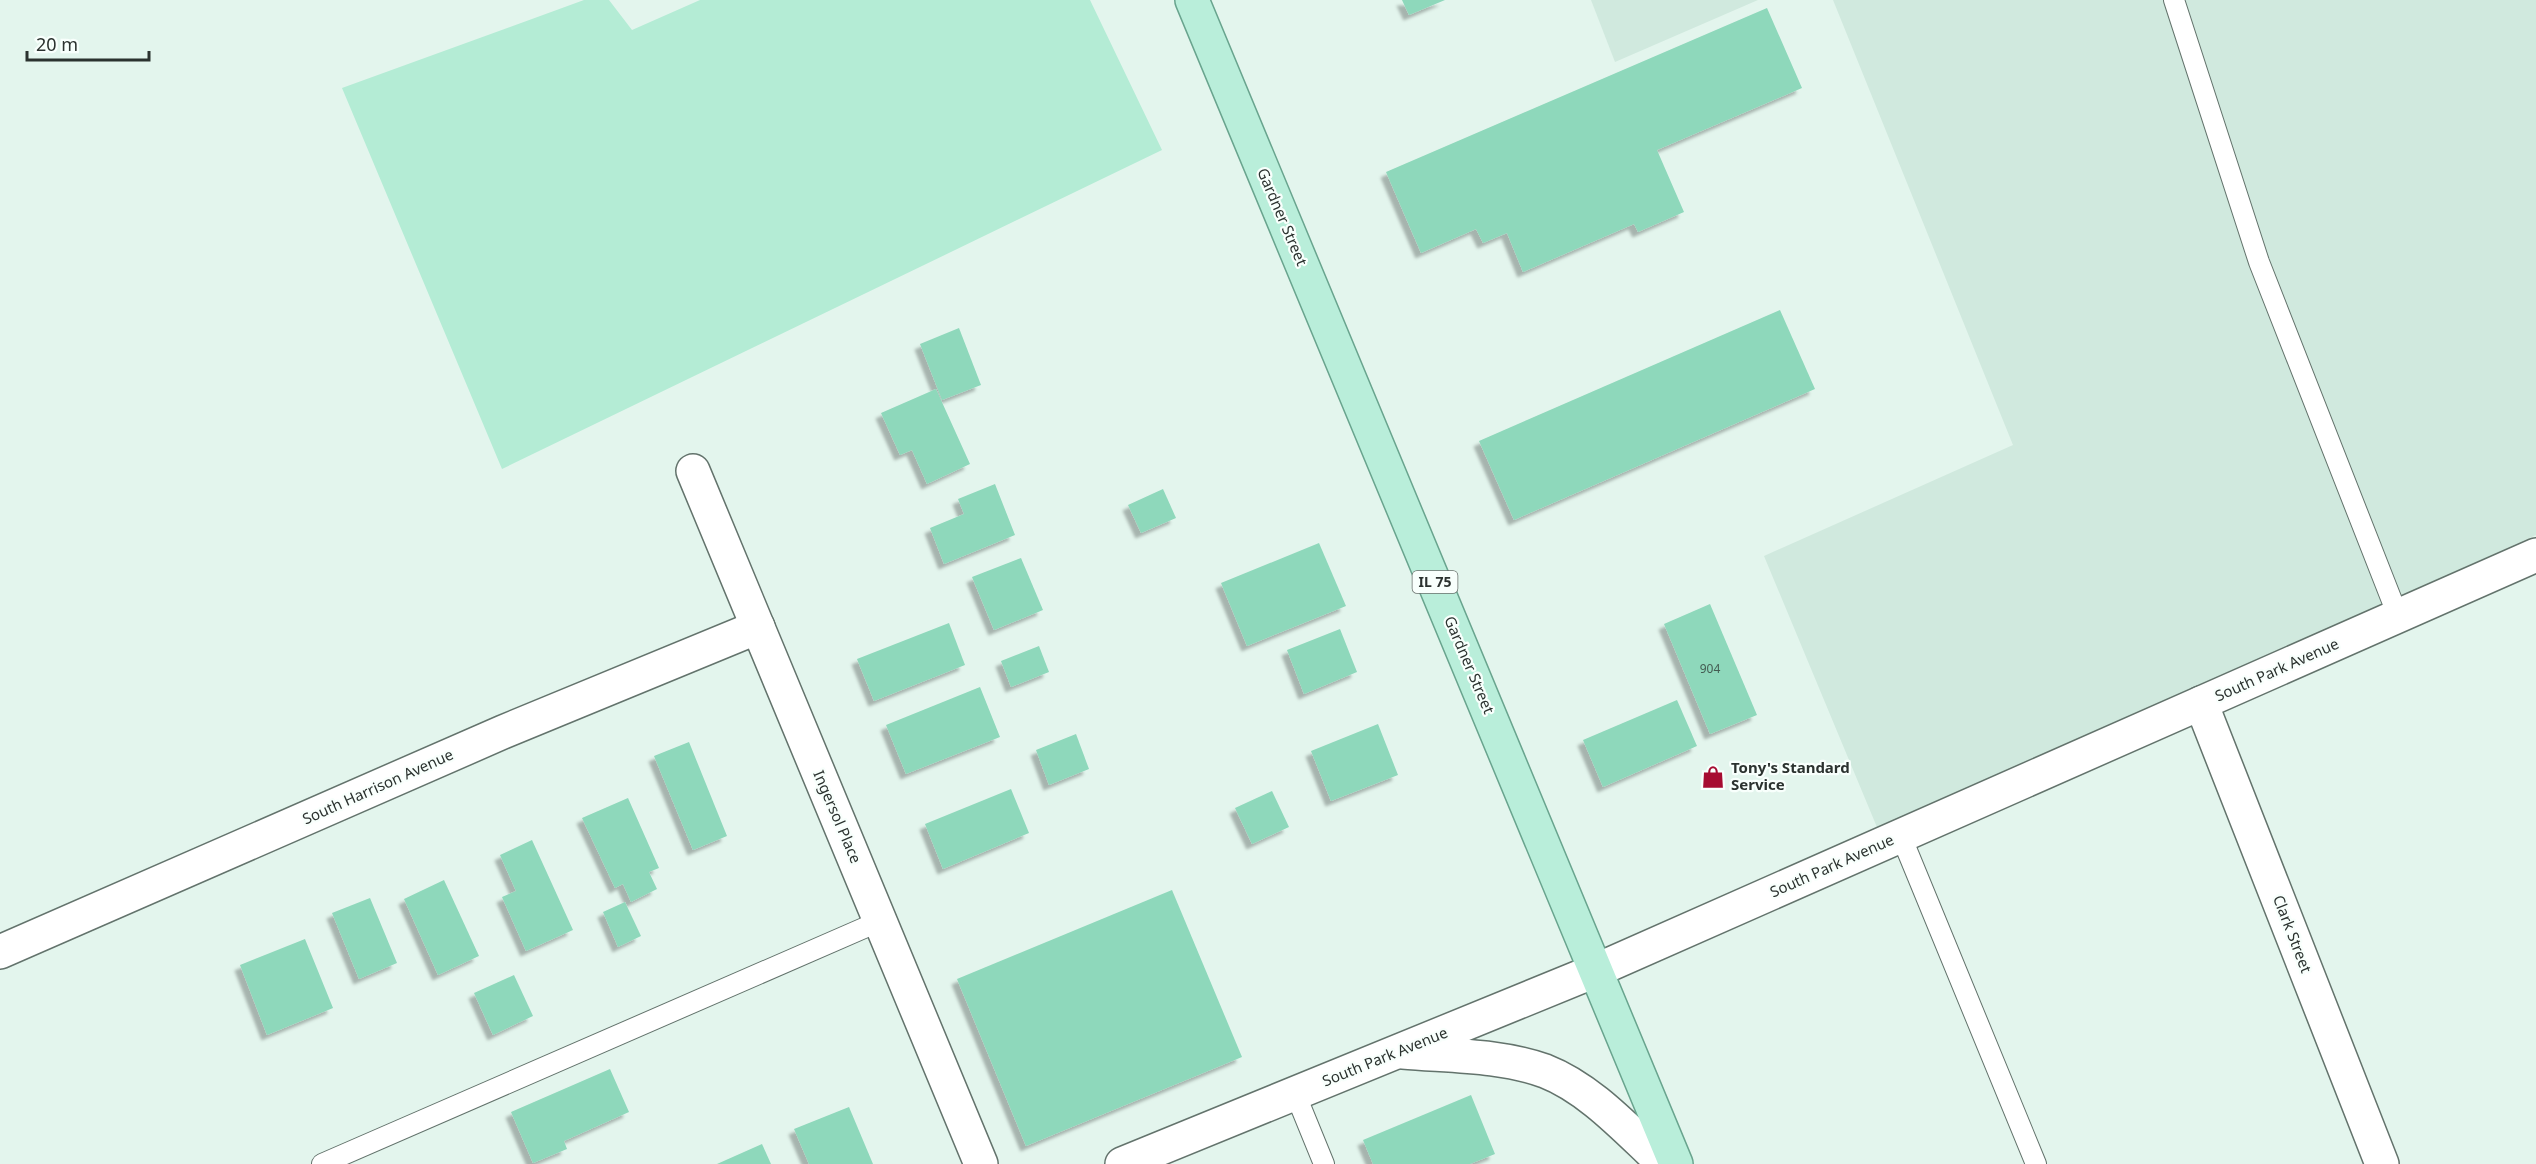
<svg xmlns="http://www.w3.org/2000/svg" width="2536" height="1164" font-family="'Noto Sans',sans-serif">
  <defs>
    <filter id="shadow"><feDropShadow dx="-5.5" dy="5.5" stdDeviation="1.5" flood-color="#0004"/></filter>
  </defs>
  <rect width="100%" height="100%" fill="#e3f5ed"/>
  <g fill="#d0e9de">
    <path d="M1591,0h167l-143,62z"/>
    <path d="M1833,0h703v535l-657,297 -115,-276 249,-111z"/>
  </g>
  <path fill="#b4ecd5" d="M584,0h25l23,30 68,-30h390l72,150 -660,319 -160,-381z"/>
  <g fill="#8ed8bb" filter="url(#shadow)">
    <path d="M1402,0h43l-36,15z"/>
    <path d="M1767,8l35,80 -145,62 27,62 -46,20 -4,-8 -111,48 -16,-39 -24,10 -7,-14 -55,24 -35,-81z"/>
    <path d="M1780,310l35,79 -301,131 -35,-79z"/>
    <path d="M959,328l22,57 -39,15 -22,-56z"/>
    <path d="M936,389l34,75 -43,20 -15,-34 -12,5 -19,-42z"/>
    <path d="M995,484l20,51 -71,29 -14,-36 34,-14 -6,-15z"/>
    <path d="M1163,489l13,29 -35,15 -13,-28z"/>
    <path d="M1319,543l27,63 -99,40 -26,-63z"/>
    <path d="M1021,558l22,52 -49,20 -22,-53z"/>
    <path d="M1710,604l47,111 -47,19 -46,-110z"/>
    <path d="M949,623l16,42 -91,36 -17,-42z"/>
    <path d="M1340,629l17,43 -53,22 -17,-44z"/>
    <path d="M1039,646l10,26 -38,15 -10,-26z"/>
    <path d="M980,687l20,50 -94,37 -20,-49z"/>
    <path d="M1677,700l20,46 -94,41 -20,-47z"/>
    <path d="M1378,724l20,51 -67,26 -20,-50z"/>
    <path d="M1076,734l13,35 -40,16 -13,-35z"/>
    <path d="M689,742l38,94 -34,14 -39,-94z"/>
    <path d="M1011,789l18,44 -86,36 -18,-45z"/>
    <path d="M1272,791l17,36 -37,17 -17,-36z"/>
    <path d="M628,798l31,70 -10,4 8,17 -26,13 -8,-18 -8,4 -33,-70z"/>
    <path d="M532,840l41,90 -47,21 -24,-54 14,-6 -16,-36z"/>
    <path d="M444,880l35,76 -41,19 -34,-76z"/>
    <path d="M1172,890l70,167 -216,89 -69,-167z"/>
    <path d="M370,898l27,65 -38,16 -27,-66z"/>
    <path d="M625,902l16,34 -23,11 -15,-35z"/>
    <path d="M305,939l28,69 -66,27 -27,-70z"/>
    <path d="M514,975l19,41 -40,19 -19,-42z"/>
    <path d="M610,1069l19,43 -65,29 3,8 -34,14 -22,-51z"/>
    <path d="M1471,1095l24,59 -25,10h-97l-10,-24z"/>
    <path d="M849,1107l24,57h-64l-15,-35z"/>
    <path d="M762,1144l9,20h-54z"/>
  </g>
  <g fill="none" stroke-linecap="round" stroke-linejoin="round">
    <g stroke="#63736c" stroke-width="22">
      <g id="service">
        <path d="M2174,0l85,262 139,354"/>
        <path d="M1901,836l135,328"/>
        <path d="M1295,1093l29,71"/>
        <path d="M322,1164l558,-243"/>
      </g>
    </g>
    <g stroke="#63736c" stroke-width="36">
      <g id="minor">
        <path d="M693,471l288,693"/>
        <path d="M2201,703l181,461"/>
        <path d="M0,952l503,-220 255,-105"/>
        <path d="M1597,970l939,-415"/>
      </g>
    </g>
    <g stroke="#63736c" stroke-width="36">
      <g id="tertiary">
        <path d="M1403,1052c46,4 98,3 142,19 46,18 83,60 119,93"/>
        <path d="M1122,1164l475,-194"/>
      </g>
    </g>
    <g stroke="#69a48e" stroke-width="36">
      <path id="primary" d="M1192,0l484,1164"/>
    </g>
    <use href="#service" stroke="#fff" stroke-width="20"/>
    <use href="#minor" stroke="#fff" stroke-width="33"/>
    <use href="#tertiary" stroke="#fff" stroke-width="33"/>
    <use href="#primary" stroke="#b9eeda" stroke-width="33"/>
  </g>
  <defs>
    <g id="shop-bare" transform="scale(1.8)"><path d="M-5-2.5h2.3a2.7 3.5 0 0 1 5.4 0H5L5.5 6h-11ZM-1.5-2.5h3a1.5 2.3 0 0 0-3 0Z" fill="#a60c31" stroke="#f8fffc" stroke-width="2.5" paint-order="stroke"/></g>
  </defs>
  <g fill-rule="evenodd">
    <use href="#shop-bare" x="1713" y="777"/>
  </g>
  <g text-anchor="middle" stroke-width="4.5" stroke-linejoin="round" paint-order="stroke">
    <g font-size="12" fill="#445c52">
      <text x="1710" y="673">904</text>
    </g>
    <rect fill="#f8fffc" stroke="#68706c" stroke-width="1.5" x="1412.5" y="571" width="45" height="22" rx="4.5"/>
    <g font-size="14" font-weight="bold" fill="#2b322f">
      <text x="1435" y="587">IL 75</text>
    </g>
    <g font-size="15" fill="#2b322f" stroke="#f8fffc">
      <text transform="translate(1282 217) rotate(67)" y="5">Gardner Street</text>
      <text transform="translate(1469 665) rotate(67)" y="5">Gardner Street</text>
      <text transform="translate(2277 670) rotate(-24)" y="5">South Park Avenue</text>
      <text transform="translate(378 787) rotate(-24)" y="5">South Harrison Avenue</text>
      <text transform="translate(837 817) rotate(67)" y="5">Ingersol Place</text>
      <text transform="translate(1832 866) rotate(-24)" y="5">South Park Avenue</text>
      <text transform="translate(2292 934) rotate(69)" y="5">Clark Street</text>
      <text transform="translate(1385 1057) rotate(-22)" y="5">South Park Avenue</text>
    </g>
    <g font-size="15" font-weight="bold" fill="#2b322f" stroke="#f8fffc" text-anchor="start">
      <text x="1731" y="773">Tony's Standard<tspan x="1731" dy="17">Service</tspan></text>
    </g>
  </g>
  <path d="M27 51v9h122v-9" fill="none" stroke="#2b322f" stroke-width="3"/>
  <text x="36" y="51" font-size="18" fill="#2b322f" stroke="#f8fffc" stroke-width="4.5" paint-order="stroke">20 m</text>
</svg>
